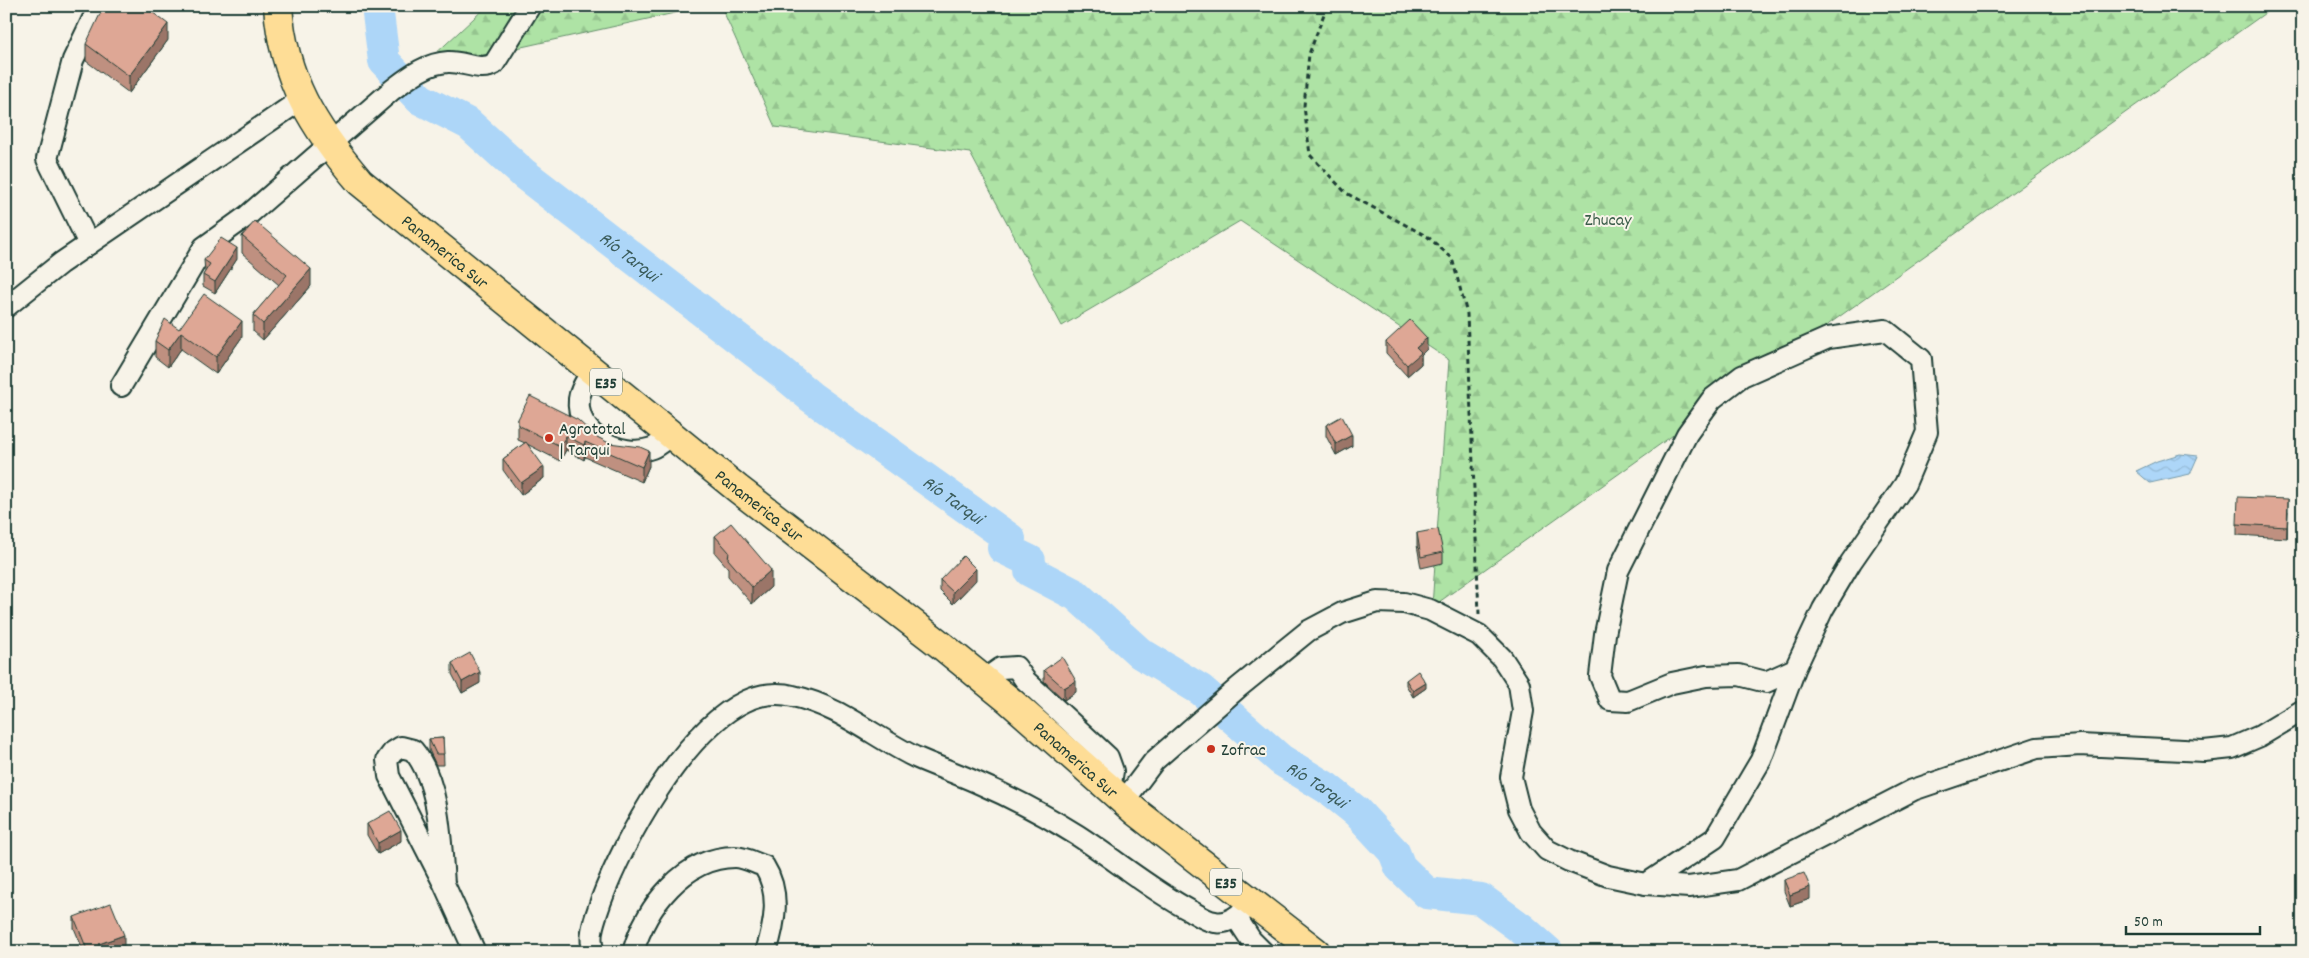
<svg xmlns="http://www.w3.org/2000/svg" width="2309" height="958" font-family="Dekko,sans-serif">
  <defs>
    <pattern id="forest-firs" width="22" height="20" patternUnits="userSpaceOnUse" patternTransform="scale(1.25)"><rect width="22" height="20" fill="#aee3a5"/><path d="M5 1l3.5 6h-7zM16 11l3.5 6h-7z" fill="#95c48f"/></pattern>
    <pattern id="water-waves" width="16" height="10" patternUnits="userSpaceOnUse" patternTransform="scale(1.25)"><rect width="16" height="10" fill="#add6f8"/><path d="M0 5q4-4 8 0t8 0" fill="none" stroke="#94b9d5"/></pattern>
  </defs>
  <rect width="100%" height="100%" fill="#f7f3e8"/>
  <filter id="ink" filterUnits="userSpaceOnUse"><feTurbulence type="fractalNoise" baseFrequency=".02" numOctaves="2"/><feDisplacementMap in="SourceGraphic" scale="10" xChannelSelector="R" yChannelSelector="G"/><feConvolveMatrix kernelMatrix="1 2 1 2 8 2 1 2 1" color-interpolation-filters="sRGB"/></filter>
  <g filter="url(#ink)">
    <g fill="url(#forest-firs)" stroke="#66906c">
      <path d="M487,6h219l-288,64z"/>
      <path d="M721,6h1554l-843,601 17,-247 -209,-139 -178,105 -92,-173 -195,-26z"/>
    </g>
    <path fill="url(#water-waves)" stroke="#7499aa" d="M2180,454l18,2 -8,18 -40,9 -14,-12 21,-10z"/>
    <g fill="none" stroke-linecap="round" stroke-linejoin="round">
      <path stroke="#add6f8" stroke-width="32" id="s1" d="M377,6l7,55 36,38 49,25 55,50 256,197 31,26 199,142 -7,9 27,13v10l46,24 64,58 61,37 80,70 46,28 30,24 37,40 6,15 27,26 54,6 41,30 26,23"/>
      <g stroke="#1f3d34" stroke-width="24">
        <g id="minor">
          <path d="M89,244l-42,-85 26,-99 26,-54"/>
          <path d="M6,307l55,-44 241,-164"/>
          <path d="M592,371c-5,9 -12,18 -13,28 -4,36 42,60 73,49 6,-2 13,-9 19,-13"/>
          <path d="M121,386l83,-139 43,-31 145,-126c16,-12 34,-27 56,-28 15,-1 32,10 46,2l36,-58"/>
          <path d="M984,680l17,-12 15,-1 9,13 83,77 5,14 -3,18"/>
          <path d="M1124,801l30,-40 85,-74 69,-56 34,-18 35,-11 27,1 26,7 49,25 23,23 17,26 4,27 -12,66 8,32 12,23 16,18 22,11 39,15 38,8 43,3 49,-7 175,-90 124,-42 43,-3 124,6 28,-3 28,-12 43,-26"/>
          <path d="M444,884c-3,-41 -4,-102 -31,-134l-12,-3 -8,5 -6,8 2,16 55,108 31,68"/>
          <path d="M1646,884l69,-46 46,-78 34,-91 28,-60 28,-47 54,-78 22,-52 -6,-73 -36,-29 -57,8 -86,38 -30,23 -25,35 -69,137 -13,63 -5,42 10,24 18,1 44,-18 34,-7 33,-1 27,7 29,-13"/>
          <path d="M1236,917l15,23 12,12"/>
          <path d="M594,952c-7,-17 2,-35 7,-51 23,-62 83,-171 145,-200 14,-7 32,-9 47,-5 46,10 81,41 122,61 20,9 41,16 61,25 35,15 69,33 101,53 39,25 74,55 114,76 7,4 15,10 24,11 15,3 27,-10 37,-19"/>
          <path d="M633,952c13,-45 51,-95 102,-95 9,0 20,6 29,9 17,27 11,57 2,86"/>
        </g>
      </g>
      <g stroke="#1f3d34" stroke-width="31">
        <g id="highway">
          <path id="s2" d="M278,6c5,73 36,122 82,176l378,307 203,156 69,56 126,111 180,140"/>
        </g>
      </g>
      <path stroke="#1f3d34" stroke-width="3" stroke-dasharray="5 4" stroke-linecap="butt" d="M1327,6l-18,48 -5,52 6,49 36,38 82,44 24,21 15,56 12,300"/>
      <use href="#minor" stroke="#f7f3e8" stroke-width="20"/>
      <use href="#highway" stroke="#fedd96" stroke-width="28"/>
    </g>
    <g fill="#bf9080" stroke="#1f3d34">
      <path d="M168,40l-39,53 -43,-32v-17z"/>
      <path d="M242,236l69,50 -48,54 -10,-9v-16l26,-30 -37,-32z"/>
      <path d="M237,259l-22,34 -12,-7v-11l2,-3 -1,-12z"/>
      <path d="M179,329l63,8 -26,37 -35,-25 -13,18 -13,-10v-16z"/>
      <path d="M1386,342l41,7 -6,6v9l-14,12 -21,-23z"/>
      <path d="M518,419l77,17 54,30 -7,16 -57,-25 -1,3 -18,-10 -6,11 -33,-17 17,34 -23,17 -18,-25v-11l22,-16 -7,-3z"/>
      <path d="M1326,425l26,21 -16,9 -10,-19z"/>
      <path d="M2288,511l-1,27 -50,-3v-11z"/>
      <path d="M1417,533l26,19v11l-22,5 -4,-23z"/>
      <path d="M715,536l56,51 -19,17 -24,-28v-8l-13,-15z"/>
      <path d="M940,580h36l-23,24 -13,-13z"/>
      <path d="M452,663l28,20 -18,10 -10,-19z"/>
      <path d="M1044,670l32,22 -12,8 -20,-19z"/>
      <path d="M1406,680l20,8 -13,9 -7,-12z"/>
      <path d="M443,738l1,27h-8l-7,-15v-11z"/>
      <path d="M367,824l34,17 -23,13 -11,-19z"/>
      <path d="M1784,880l26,19 -20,7 -6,-15z"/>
      <path d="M74,917l50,29 -16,6h-24l-10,-24z"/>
    </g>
    <g fill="#9b7568" stroke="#1f3d34">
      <path d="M168,24v16l-39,53v-17z"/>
      <path d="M237,248v11l-22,34v-11z"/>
      <path d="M311,269v17l-48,54v-16z"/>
      <path d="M242,321v16l-26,37v-17z"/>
      <path d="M181,332v17l-13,18v-17z"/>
      <path d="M1427,338v11l-6,6v9l-14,12v-11l9,-17z"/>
      <path d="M1352,435v11l-16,9v-11z"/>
      <path d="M566,436v14l-6,11v-15z"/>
      <path d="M585,442v15l-1,3v-15z"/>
      <path d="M649,451v15l-7,16v-15z"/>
      <path d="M544,467v11l-23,17v-12z"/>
      <path d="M2288,499v12l-1,27v-11z"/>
      <path d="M976,569v11l-23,24v-12z"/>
      <path d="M771,570v17l-19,17v-17z"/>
      <path d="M480,672v11l-18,10v-11z"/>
      <path d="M1076,681v11l-12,8v-12z"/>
      <path d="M1426,683v5l-13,9v-6z"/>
      <path d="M401,830v11l-23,13v-11z"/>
      <path d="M1810,887v12l-20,7v-11z"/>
      <path d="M124,935v11l-16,6h-9v-8z"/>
    </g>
    <g fill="#dea795" stroke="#1f3d34">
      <path d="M106,6h38l24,18 -39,52 -43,-32 15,-32z"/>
      <path d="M255,221l56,48 -48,55 -10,-9 34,-40 -45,-39z"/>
      <path d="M221,238l16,10 -22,34 -12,-7 7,-11 -6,-4z"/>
      <path d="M204,294l38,27 -26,36 -35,-25 -13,18 -13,-9 10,-22 14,10z"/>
      <path d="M1410,320l17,18 -11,10 5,5 -14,12 -21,-23z"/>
      <path d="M530,396l48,24 17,16 14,7 31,4 9,4 -7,16 -57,-25 -1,3 -18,-9 -6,10 -42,-21v-6z"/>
      <path d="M1342,416l10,19 -16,9 -10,-19z"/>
      <path d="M526,442l18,25 -23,16 -18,-24z"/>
      <path d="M2238,497l50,2 -1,28 -50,-3z"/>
      <path d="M731,523l40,47 -19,17 -24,-28 1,-7 -14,-16z"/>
      <path d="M1438,529l5,23 -22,5 -4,-24z"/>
      <path d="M963,556l13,13 -23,23 -13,-12z"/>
      <path d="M470,653l10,19 -18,10 -10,-19z"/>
      <path d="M1062,657l14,24 -12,7 -20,-18z"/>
      <path d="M1418,671l8,12 -13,8 -7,-11z"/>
      <path d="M443,738l1,16h-8l-7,-15z"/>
      <path d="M390,811l11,19 -23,13 -11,-19z"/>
      <path d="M1804,873l6,14 -20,8 -6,-15z"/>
      <path d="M111,903l13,32 -25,9 5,8h-16l-14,-35z"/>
    </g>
  </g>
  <g fill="#c8321e" stroke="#f7f3e8" stroke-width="2">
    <circle cx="549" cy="438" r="5"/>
    <circle cx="1211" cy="749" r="5"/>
  </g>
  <g text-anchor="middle" stroke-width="4" stroke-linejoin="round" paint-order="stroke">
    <g fill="#f7f3e8" stroke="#60746a" stroke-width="1">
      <rect x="590" y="368.5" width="32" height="27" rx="4"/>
      <rect x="1210" y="868.5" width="32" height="27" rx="4"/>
    </g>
    <g font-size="16" font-weight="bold" fill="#1f3d34">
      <text x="606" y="388">E35</text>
      <text x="1226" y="888">E35</text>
    </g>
    <g font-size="18" fill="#3c5e4b" stroke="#f7f3e8">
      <text x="1608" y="225">Zhucay</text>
    </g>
    <g font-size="18" fill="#1f3d34" stroke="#f7f3e8">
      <text dy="6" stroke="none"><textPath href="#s2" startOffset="308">Panamerica Sur</textPath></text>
      <text dy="6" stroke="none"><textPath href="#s2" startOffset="712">Panamerica Sur</textPath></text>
      <text dy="6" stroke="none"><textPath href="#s2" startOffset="1118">Panamerica Sur</textPath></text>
    </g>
    <g font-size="18" fill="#1f3d34" stroke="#f7f3e8" text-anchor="start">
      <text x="559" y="434">Agrototal<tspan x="559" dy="21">| Tarqui</tspan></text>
      <text x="1221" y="755">Zofrac</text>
    </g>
    <g font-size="19" font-style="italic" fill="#3b5c5b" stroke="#f7f3e8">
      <text dy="7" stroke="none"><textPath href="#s1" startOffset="371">Río Tarqui</textPath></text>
      <text dy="7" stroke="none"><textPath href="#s1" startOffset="776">Río Tarqui</textPath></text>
      <text dy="7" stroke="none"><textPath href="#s1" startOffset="1256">Río Tarqui</textPath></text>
    </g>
  </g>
  <rect width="2309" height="958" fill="none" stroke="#f7f3e8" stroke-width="25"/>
  <rect x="12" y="12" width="2284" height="933" fill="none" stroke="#1f3d34" stroke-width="2" filter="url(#ink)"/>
  <path d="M2126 926v8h134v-8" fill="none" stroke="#1f3d34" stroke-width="2.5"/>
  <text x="2134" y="926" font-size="15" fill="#1f3d34" stroke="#f7f3e8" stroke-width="4" paint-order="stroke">50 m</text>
</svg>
